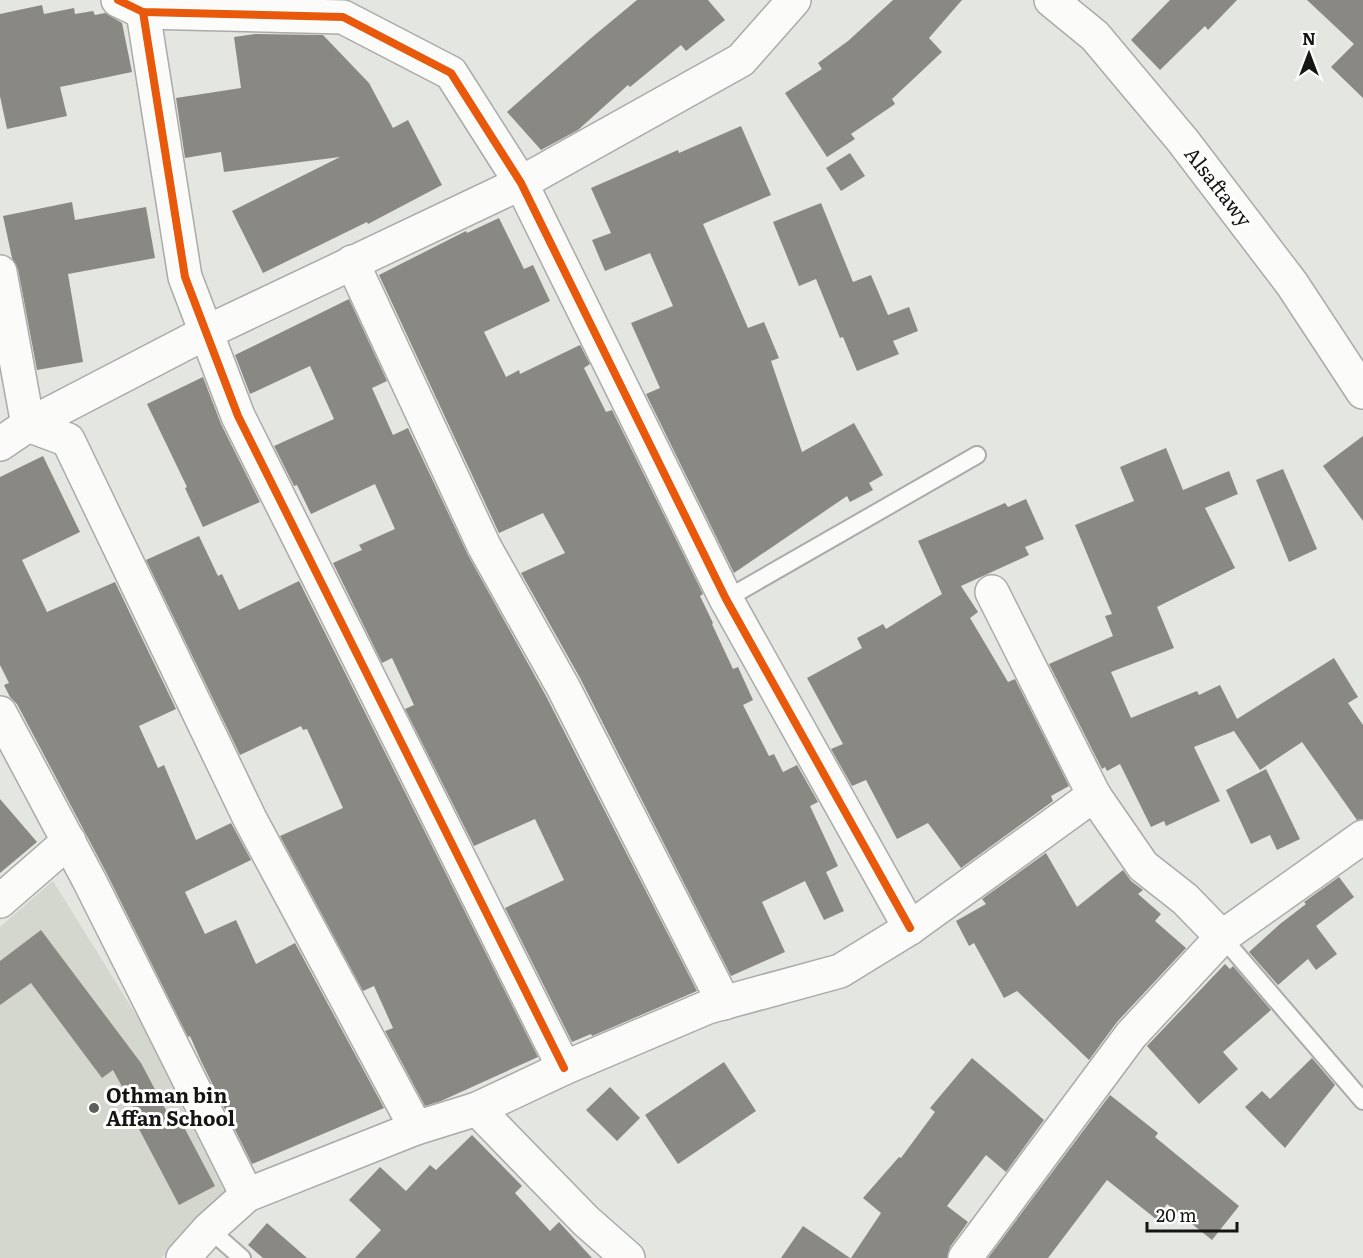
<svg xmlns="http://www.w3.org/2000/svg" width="1363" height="1258" font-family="Literata,serif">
  <rect width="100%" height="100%" fill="#e4e6e1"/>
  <path fill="#d4d7cd" d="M53,881l93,150 86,154 -71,73h-161v-331z"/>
  <g fill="#898882">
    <path d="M637,0h71l17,20 -39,31 -5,-6 -51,42 -2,-2 -50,45 -37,20 -34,-38 83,-73z"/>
    <path d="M893,0h69l-33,38 13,14 -50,47 3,5 -44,30 4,5 -28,18 -42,-64 37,-24 -4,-6 30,-22z"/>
    <path d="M1170,0h67l-29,30 -3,-4 -45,44 -29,-30z"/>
    <path d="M1307,0h56v98l-32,-31 23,-23z"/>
    <path d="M42,5l2,9 30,-6 1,6 18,-3 2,4 10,-2 17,10 10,49 -72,15 7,29 -60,13 -7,-33v-82z"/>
    <path d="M255,34l68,1 46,48 24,45 15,-8 34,65 -74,39 -1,-2 -104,51 -31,-62 108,-54 -116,15 -3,-20 -36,6 -9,-60 65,-10 -7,-51z"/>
    <path d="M741,126l30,69 -68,29 45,104 16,-6 15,36 -8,3 31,91 52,-29 29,52 -14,8 4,7 -23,12 -3,-6 -113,77 -88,-179 14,-6 -29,-65 42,-17 -23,-53 -45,18 -13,-31 19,-7 -20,-45 87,-38 1,3z"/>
    <path d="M850,153l15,23 -24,15 -15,-23z"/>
    <path d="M72,202l3,18 71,-13 9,51 -87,16 15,88 -46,8 -19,-101 -6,-11 -9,-42z"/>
    <path d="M821,203l32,79 18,-7 17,40 21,-8 9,24 -25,10 6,13 -42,17 -14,-34 -3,1 -24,-59 -17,7 -26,-64z"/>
    <path d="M499,218l25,51 9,-4 17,36 -66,31 22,45 13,-7 1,4 60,-29 10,19 -6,4 22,44 6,-2 91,184 -3,2 13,27 -1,1 21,45 5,-2 15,33 -10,5 26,51 5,-2 9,18 14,-7 21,37 -8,4 28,60 -12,6 18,39 -20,9 -19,-39 -43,21 23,50 -54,24 -151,-298 -59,-105 44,-20 -22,-40 -44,20 -120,-258 87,-44 1,2z"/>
    <path d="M349,299l38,82 -15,7 21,47 15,-7 60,127 78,141 151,295 -105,45 -1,-2 -19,8 -67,-134 59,-28 -29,-61 -61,27 -69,-137 9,-4 -22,-47 -10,5 -49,-100 29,-13 -3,-5 36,-16 -20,-45 -64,30 -14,-29 -3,1 -20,-40 60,-27 -24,-53 -60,28 -15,-39z"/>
    <path d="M203,377l18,47 39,78 -57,25 -18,-39 2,-1 -40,-83z"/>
    <path d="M1363,436v85l-40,-55z"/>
    <path d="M1166,448l17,42 46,-19 9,23 -33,14 30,60 -78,39 17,41 -63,24 20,46 66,-27 2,4 21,-10 17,34 97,-61 24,39 -10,6 15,22v94l-6,1 -55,-78 -42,28 -26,-39 -40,16 26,54 -54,25 -2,-5 -13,6 -31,-63 -13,7 -2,-4 -3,2 -53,-105 64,-28 -8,-20 7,-2 -37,-89 59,-24 -14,-34z"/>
    <path d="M43,456l37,76 -58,28 25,52 68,-30 61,127 -37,17 19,42 6,-3 32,75 35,-17 20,37 -66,32 20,42 31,-14 20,44 39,-21 89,165 -132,56 -51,-103 -11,-25 -2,1 -82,-165 -89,-168 -7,-7 -6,-12 5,-2 -9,-18v-188z"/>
    <path d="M1283,469l34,80 -28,13 -33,-82z"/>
    <path d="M1026,499l18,40 -19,8 4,8 -68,31 17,26 -8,6 38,64 7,-3 54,107 -18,10 2,5 -92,67 -33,-45 -31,16 -31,-59 -14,6 -21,-37 12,-5 -36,-66 55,-30 -5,-10 26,-14 3,5 56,-35 -24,-53 87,-38 3,4z"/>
    <path d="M199,536l19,40 4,-2 17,36 60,-29 239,476 -97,44 -16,5 -40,-75 8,-3 -19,-42 -11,5 -83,-155 63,-28 -36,-79 -4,1 -2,-4 -61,29 -94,-195z"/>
    <path d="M1266,769l34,70 -23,11 -7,-15 -19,9 -25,-54z"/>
    <path d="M0,799l37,43 -37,31z"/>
    <path d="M1046,853l31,54 46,-37 8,11 12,9 -5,4 23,20 -6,7 31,27 -69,74 -28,38 -72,-69 -13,7 -30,-55 -5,3 -13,-25 30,-17 -4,-5z"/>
    <path d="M1339,877l15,20 -38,29 21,28 -21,16 -8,-11 -30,26 -29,-33 31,-28 26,-20 -2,-2z"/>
    <path d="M41,930l100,133 27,51 7,-4 40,76 -36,19 -40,-76 5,-2 -31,-57 -11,8 -71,-95 -31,22v-44z"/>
    <path d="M1225,964l5,5 3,-3 38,44 -48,42 15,17 -39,35 -52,-58z"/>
    <path d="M972,1058l72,62 -38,52 -20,-17 -39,51 21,16 -18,25 -3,11h-96l30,-45 -18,-15 36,-41 2,1 34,-46 -5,-4z"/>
    <path d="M1312,1058l23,27 -50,63 -40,-41 17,-16 8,8z"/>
    <path d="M724,1062l32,49 -78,53 -33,-49z"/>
    <path d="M610,1087l30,31 -23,23 -31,-31z"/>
    <path d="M1110,1095l48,38 -3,4 84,69 -27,34 -45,-36 -11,15 -49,-39 -59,78h-60z"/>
    <path d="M472,1135l50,51 -7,7 35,38 9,-9 33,36h-237l26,-28 -32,-30 31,-33 26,24 24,-26 6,5z"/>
    <path d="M267,1223l40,35h-44l-15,-13z"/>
    <path d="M803,1226l47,32h-69z"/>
  </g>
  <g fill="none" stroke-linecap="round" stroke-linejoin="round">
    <g stroke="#aaaba8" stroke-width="20">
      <g id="service">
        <path d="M726,599l251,-144"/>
        <path d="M1222,937l141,164"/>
        <path d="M209,1229l33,29"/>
      </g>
    </g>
    <g stroke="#aaaba8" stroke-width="36">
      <g id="minor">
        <path d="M118,0l25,12 200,5 108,56 70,110 205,416 184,329"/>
        <path d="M1051,0l44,36 88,105 109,143 71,108"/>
        <path d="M143,12l42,265 53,139 326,652"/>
        <path d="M352,262l132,284 79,141 161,316"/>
        <path d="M0,272l28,153 40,15 182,379 166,309"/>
        <path d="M0,444l28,-19 179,-93 314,-149 220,-123 53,-60"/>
        <path d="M992,592l102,203 49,71 42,33 37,38 141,-100"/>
        <path d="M0,713l89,167 158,315"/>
        <path d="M0,901l69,-60"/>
        <path d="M477,1109l109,112 42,37"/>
        <path d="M183,1258l26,-29 38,-34 169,-67 61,-19 87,-41 144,-61 132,-36 70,-43 184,-133"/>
        <path d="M965,1258l166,-223 91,-98"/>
      </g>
    </g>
    <use href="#service" stroke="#fbfbfa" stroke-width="16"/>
    <use href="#minor" stroke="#fbfbfa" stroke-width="33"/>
    <g stroke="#fff" stroke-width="11">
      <g id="cycleway">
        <path d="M118,0l25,12 200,5 108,56 70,110 205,416 184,329"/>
        <path d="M143,12l42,265 53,139 326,652"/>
      </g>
    </g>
    <use href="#cycleway" stroke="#e8590c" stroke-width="8"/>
  </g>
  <circle fill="#5d5f5c" stroke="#fff" stroke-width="2" cx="94" cy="1108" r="6"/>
  <g text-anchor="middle" stroke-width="6" stroke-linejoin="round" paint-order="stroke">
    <g font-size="20" fill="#151614" stroke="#fff">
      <text transform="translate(1218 187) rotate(52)" y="7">Alsaftawy</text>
    </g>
    <g font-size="20" font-weight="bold" fill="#151614" stroke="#fff" text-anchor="start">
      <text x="106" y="1103">Othman bin<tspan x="106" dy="23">Affan School</tspan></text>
    </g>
  </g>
  <g transform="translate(1309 54)" stroke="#ffffff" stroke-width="4.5" paint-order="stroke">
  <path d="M0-4.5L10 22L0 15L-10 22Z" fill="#151614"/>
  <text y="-9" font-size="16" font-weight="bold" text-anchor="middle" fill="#151614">N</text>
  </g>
  <path d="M1147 1222v9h90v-9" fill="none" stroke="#151614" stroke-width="3"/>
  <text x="1156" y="1222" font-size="18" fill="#151614" stroke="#ffffff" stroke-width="4.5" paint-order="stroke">20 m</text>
</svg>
